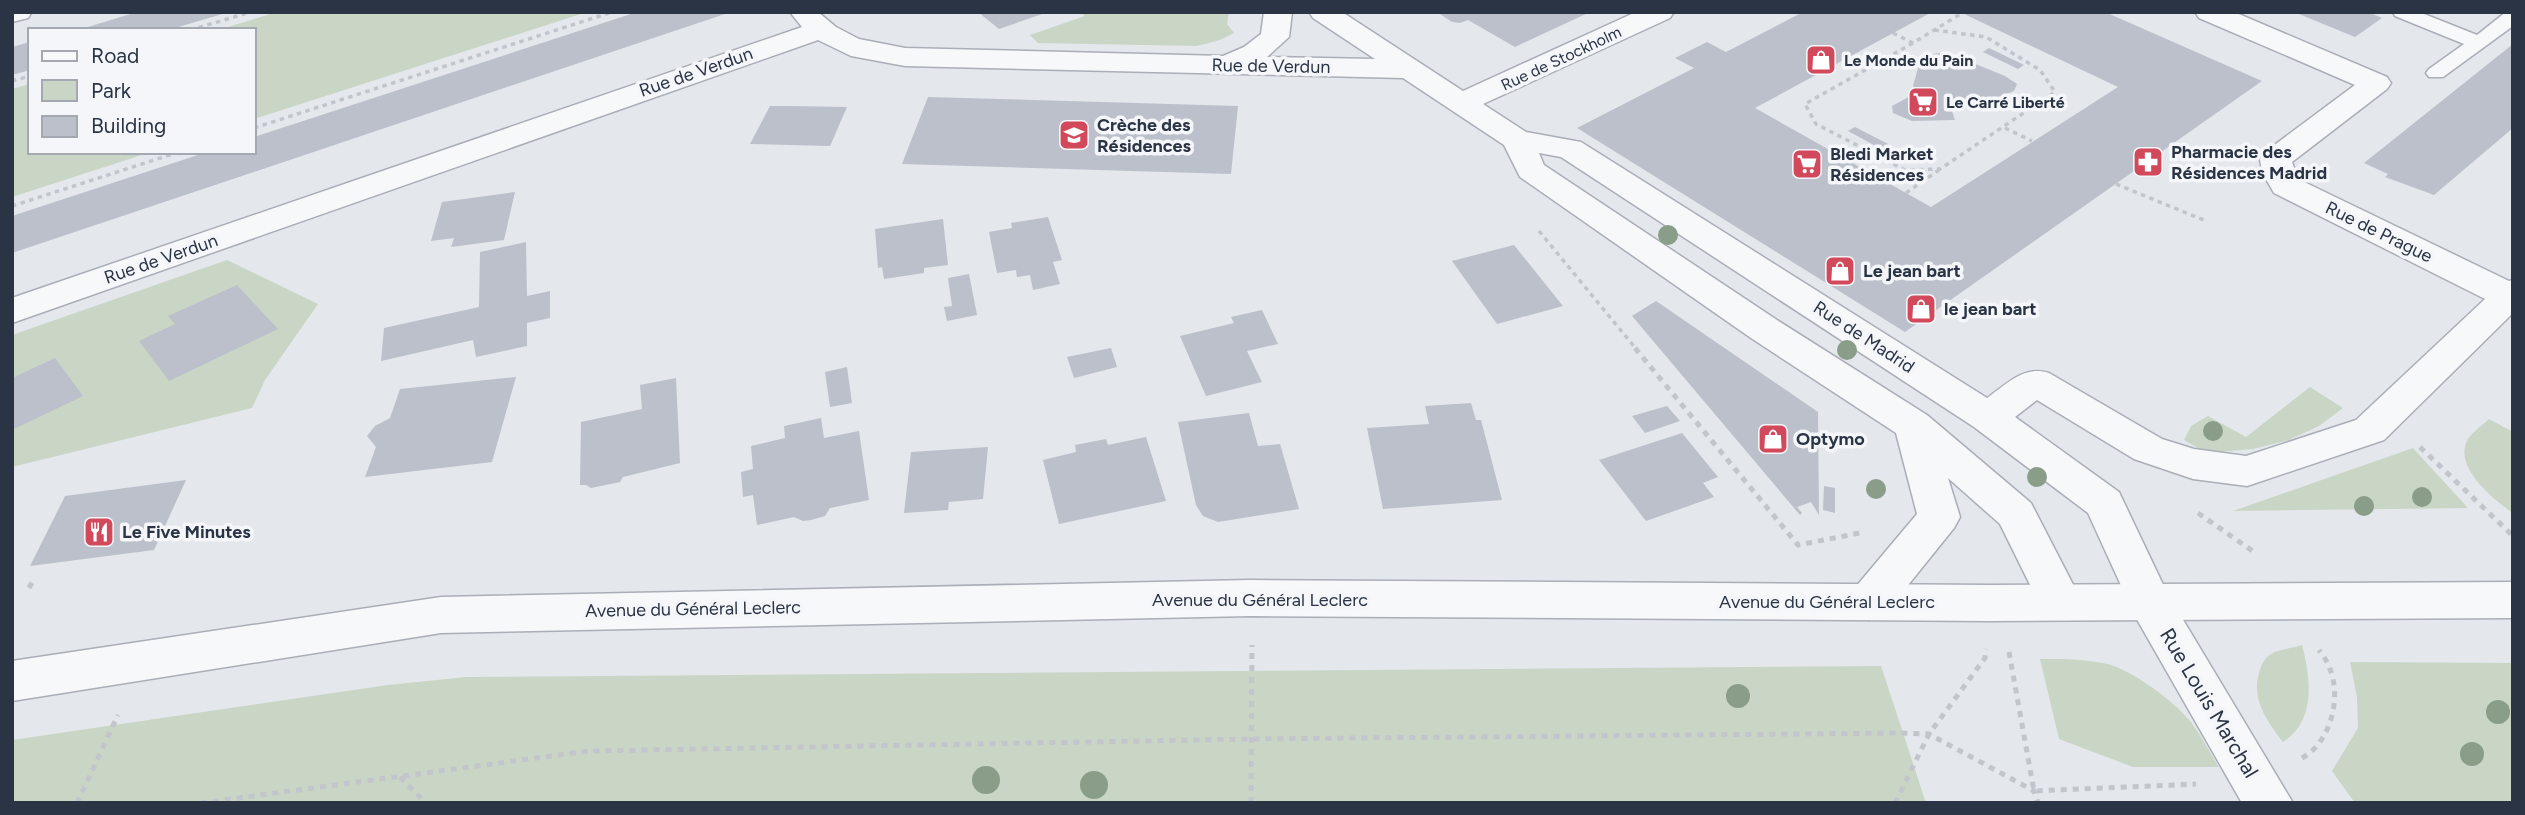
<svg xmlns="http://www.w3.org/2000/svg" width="2525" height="815" font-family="Figtree,sans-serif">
  <rect width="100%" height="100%" fill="#e4e7ec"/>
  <g fill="#c9d6c5">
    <path d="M277,12h310l-333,107v-89h-36z"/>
    <path d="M1080,12h149l-2,12 7,9 -14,7 -23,6 -159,-3 -8,-8 55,-19z"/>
    <path d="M30,84v68h121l-139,45v-108z"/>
    <path d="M227,260l91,44 -53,76 -13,28 -240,59v-132z"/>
    <path d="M2310,387l33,21 -24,18 -30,14 -36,9 -47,4 -22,-13 7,-14 17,-10 38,21z"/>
    <path d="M2489,419l24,13v81c-19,-13 -57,-44 -47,-70 3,-9 17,-18 23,-24z"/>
    <path d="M2413,448l55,60 -235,3z"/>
    <path d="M2302,645c9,34 14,76 -19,97 -15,-20 -32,-42 -24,-69 3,-10 6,-17 16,-21 8,-3 18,-4 27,-7z"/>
    <path d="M2040,659c23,0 48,0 71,6 23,7 64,37 79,56 11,14 19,31 29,46h-86l-74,-28z"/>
    <path d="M2350,662l163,1v140h-158l-23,-32 26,-43 -1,-31z"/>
    <path d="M1881,666l44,134 4,3h-1917v-63l376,-55 78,-8z"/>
  </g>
  <g fill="#bbc0ca">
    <path d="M137,12h89v1l-58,17h-90z"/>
    <path d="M637,12l91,1 -716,240v-37l195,-64h47v-15z"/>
    <path d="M978,12h67v1l-46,16z"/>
    <path d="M1437,12h153l-75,35 -47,-27 -8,3 -8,-1z"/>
    <path d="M1803,12h129l-177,96 176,99 187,-120 -158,-75h145l157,69 -357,251 -328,-204 117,-60 -19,-10 32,-16 19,10z"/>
    <path d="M2294,12h74l14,6 -27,19z"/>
    <path d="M30,42v28l-18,5v-28z"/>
    <path d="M2513,44v84l-79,67 -49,-18 3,-3 -24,-11z"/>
    <path d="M1989,48l35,17 -6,4 -35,-17z"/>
    <path d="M1946,52l59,24 12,8 -3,7 -15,6 -26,2 -6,8 -15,4 3,9 -43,1 -19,-8 -1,-7 26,-14 -5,-6 5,-18 15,-14z"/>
    <path d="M928,97l310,9 -7,68 -329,-10z"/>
    <path d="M770,106h20l57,1 -17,39 -80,-2z"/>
    <path d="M1855,127l35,18 -7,5 -35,-19z"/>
    <path d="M515,192l-11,48 -53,7 3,-9 -23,3 11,-39z"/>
    <path d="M1048,217l14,43 -9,2 7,22 -27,6 -3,-15 -13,2 -1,-7 -19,3 -8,-41 23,-4 -1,-5z"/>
    <path d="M943,219l5,46 -24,3v5l-40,6 -2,-12 -4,1 -3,-39z"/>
    <path d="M526,242l1,54 23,-5v27l-23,5v23l-51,11 -3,-17 -92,21 3,-33 95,-21 1,-55z"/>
    <path d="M1514,245l49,61 -66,18 -45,-63z"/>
    <path d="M969,274l8,41 -30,6 -3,-14 8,-1 -4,-28z"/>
    <path d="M237,285l41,44 -109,52 -30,-40 36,-17 -7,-8z"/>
    <path d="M1656,301l162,111 1,103 -8,-13 -14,5 5,6 -2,2 -168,-199z"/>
    <path d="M1262,310l16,34 -31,7 15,31 -56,14 -26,-60 54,-13 -3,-6z"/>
    <path d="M1111,348l6,19 -43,11 -7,-21z"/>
    <path d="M55,358l28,38 -71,34v-52z"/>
    <path d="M847,367l5,36 -22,4 -5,-35z"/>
    <path d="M516,377l-24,85 -127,15 11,-30 -9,-11 8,-10 15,-8 10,-29z"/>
    <path d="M676,378l4,85 -57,14 -3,5 -29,6 -5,-3h-6l1,-63 61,-13 -2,-24z"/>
    <path d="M1471,403l5,17h5l21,80 -119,9 -16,-81 62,-4 -4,-18z"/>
    <path d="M1667,406l13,15 -35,12 -13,-17z"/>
    <path d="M1249,413l9,33 22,-2 19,65 -81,13 -15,-6 -7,-11 -18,-83z"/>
    <path d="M821,418l3,20 35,-7 10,69 -39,8 -5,8 -14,4 -8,1 -9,-4 -37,8 -4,-30 -10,2 -2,-25 12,-3 -2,-23 34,-8 -1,-12z"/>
    <path d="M1682,433l36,44 -15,6 11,14 -68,24 -47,-61z"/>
    <path d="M1146,437l20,64 -107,23 -16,-64 33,-8 -1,-7 31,-6 2,6z"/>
    <path d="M988,447l-5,52 -34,3 -1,8 -44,3 7,-61z"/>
    <path d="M186,480l-32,70 -124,16 35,-70z"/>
    <path d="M1824,486l11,2v25l-12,-3z"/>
  </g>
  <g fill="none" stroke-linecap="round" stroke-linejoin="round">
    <g stroke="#a9aeb7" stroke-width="3">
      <path id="service" d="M2393,12h26l58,23 29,-23h7v14l-70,51h-14l-3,-4 3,-4 35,-25 -69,-28z"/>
    </g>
    <g stroke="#a9aeb7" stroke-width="3">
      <g id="minor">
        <path d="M12,12h20l-4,6 -16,4z"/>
        <path d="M790,12h28l18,15 23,12 46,9 318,8 21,-9 17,-13 3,-22h28l-3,25 -22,20 108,2 -62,-41 -4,-6h33l121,79 173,-79h38l-4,6 -187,86 43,28 55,10 406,256c20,-14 37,-33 62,-25l113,66 32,10 52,7 110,-36 129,-121 -211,-106 -12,-21 -2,-13 5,-7 90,-67 -156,-67 -4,-6h39l153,65 4,6 -4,6 -95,73 6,17 211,102 4,-1v33l-129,127 -137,46 -54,-7 -59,-20 -97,-59 -22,17 104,75 48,101 126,210h-51l-107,-187 -47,-103 -114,-86 -413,-270 -22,-4 5,12 233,155 150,95 104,88 51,99 -7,13 -15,5 -15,-5 -45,-91 -52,-46 12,39 -6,11 -70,87 -15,5 -15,-5 -7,-13 7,-13 63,-75 -21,-81 -145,-95 -231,-161 -16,-32 -101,-67 -498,-12 -54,-10 -33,-16 -806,283v-25l790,-271z"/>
      </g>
    </g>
    <g stroke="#a9aeb7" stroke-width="3">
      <path id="tertiary" d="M1250,580l740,5 523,-3v36l-523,3 -740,-5 -809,17 -429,68v-40l429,-64z"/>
    </g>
    <g stroke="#c2c5cb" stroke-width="3.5" stroke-dasharray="4.5 4.5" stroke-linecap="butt">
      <path d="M190,30l61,-18"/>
      <path d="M1893,33l20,10 49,-30"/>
      <path d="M1913,43l-108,61 11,20 89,46 35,-1 115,-77 -15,-22 -54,-33 -52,-7"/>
      <path d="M12,81l18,-5"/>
      <path d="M254,128l358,-116"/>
      <path d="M2005,128l27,13"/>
      <path d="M2116,184l90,37"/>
      <path d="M1906,193l33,-23"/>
      <path d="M12,206l167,-54"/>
      <path d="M1539,231l98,119"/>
    </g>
    <g stroke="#c2c5cb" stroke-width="5" stroke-dasharray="6 6" stroke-linecap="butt">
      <path d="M1635,348l163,197 62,-12"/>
      <path d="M2420,447l93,89"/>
      <path d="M2198,513l56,39"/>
      <path d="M29,588l4,-7"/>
      <path d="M2009,652l25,139 162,-7"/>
      <path d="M2302,758c28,-15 40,-59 28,-89 -2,-7 -7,-13 -11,-19"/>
      <path d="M400,777l26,26"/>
      <path d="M77,803l41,-88"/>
      <path d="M201,803l388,-52 662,-12 651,-6 27,1 105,57 4,12"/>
      <path d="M1251,803l1,-158"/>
      <path d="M1895,803l34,-69 56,-76 1,-9"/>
    </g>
    <use href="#service" fill="#f7f8fa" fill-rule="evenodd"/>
    <use href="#minor" fill="#f7f8fa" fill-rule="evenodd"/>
    <use href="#tertiary" fill="#f7f8fa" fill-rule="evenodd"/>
  </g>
  <g fill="#899d89">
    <circle cx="1668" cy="235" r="10"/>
    <circle cx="1847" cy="350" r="10"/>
    <circle cx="2213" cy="431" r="10"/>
    <circle cx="2037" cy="477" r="10"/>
    <circle cx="1876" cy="489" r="10"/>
    <circle cx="2422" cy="497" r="10"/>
    <circle cx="2364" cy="506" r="10"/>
    <circle cx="1738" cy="696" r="12"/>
    <circle cx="2498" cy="712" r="12"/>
    <circle cx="2472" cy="754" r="12"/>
    <circle cx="986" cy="780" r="14"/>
    <circle cx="1094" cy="785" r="14"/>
  </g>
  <defs>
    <g id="shop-square" transform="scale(1.575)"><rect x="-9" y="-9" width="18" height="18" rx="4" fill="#d1495b" stroke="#f4f6f9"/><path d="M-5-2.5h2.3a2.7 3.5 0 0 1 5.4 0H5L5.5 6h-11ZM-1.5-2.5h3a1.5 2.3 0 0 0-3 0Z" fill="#fff"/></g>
    <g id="supermarket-square" transform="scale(1.575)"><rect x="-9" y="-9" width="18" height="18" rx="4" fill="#d1495b" stroke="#f4f6f9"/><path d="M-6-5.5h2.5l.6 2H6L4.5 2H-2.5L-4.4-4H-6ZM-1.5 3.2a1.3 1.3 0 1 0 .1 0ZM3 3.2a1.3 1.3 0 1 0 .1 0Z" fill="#fff"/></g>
    <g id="school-square" transform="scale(1.575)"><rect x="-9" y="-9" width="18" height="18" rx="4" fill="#d1495b" stroke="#f4f6f9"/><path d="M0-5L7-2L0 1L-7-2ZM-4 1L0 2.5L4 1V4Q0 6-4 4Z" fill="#fff"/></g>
    <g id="pharmacy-square" transform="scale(1.575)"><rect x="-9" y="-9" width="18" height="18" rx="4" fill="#d1495b" stroke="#f4f6f9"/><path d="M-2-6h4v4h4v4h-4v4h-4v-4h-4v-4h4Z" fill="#fff"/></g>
    <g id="restaurant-square" transform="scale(1.575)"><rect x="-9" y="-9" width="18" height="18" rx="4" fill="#d1495b" stroke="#f4f6f9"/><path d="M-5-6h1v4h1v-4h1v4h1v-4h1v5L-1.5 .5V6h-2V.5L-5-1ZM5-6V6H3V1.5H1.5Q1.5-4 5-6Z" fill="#fff"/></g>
  </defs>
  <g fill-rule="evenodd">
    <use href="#shop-square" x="1821" y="60"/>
    <use href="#supermarket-square" x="1923" y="102"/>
    <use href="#school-square" x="1074" y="135"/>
    <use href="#pharmacy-square" x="2148" y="162"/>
    <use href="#supermarket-square" x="1807" y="164"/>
    <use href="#shop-square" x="1840" y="271"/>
    <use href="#shop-square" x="1921" y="309"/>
    <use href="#shop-square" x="1773" y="439"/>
    <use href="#restaurant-square" x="99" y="532"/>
  </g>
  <g text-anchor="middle" stroke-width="7" stroke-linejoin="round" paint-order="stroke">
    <g font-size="16" fill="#2b3445" stroke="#f4f6f9">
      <text transform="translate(1561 58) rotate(-25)" y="6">Rue de Stockholm</text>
    </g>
    <g font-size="16" font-weight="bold" fill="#2b3445" stroke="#f4f6f9" text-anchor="start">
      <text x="1844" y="66">Le Monde du Pain</text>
      <text x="1946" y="108">Le Carré Liberté</text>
    </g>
    <g font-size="18" fill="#2b3445" stroke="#f4f6f9">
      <text transform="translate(1271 66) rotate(1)" y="6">Rue de Verdun</text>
      <text transform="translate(696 72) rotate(-19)" y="6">Rue de Verdun</text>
      <text transform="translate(2379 232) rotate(26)" y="6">Rue de Prague</text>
      <text transform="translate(161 259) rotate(-19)" y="6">Rue de Verdun</text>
      <text transform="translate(1864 337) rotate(33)" y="6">Rue de Madrid</text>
      <text x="1260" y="606">Avenue du Général Leclerc</text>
      <text x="1827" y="608">Avenue du Général Leclerc</text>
      <text transform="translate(693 609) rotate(-1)" y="6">Avenue du Général Leclerc</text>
    </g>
    <g font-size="18" font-weight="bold" fill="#2b3445" stroke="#f4f6f9" text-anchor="start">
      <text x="1097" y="131">Crèche des<tspan x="1097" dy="21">Résidences</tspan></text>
      <text x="2171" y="158">Pharmacie des<tspan x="2171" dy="21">Résidences Madrid</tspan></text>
      <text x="1830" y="160">Bledi Market<tspan x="1830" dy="21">Résidences</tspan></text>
      <text x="1863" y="277">Le jean bart</text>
      <text x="1944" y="315">le jean bart</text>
      <text x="1796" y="445">Optymo</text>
      <text x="122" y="538">Le Five Minutes</text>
    </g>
    <g font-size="21" fill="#2b3445" stroke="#f4f6f9">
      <text transform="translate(2209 703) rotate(59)" y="7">Rue Louis Marchal</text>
    </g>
  </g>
  <rect width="2525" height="815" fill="none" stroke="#2b3445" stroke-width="28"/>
  <rect x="28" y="28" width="228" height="126" fill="#f4f6f9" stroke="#a4a8b1" stroke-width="2"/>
  <rect x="42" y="51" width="35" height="10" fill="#f7f8fa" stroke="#a4a8b1" stroke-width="2"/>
  <text x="91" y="63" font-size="21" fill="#2b3445">Road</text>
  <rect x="42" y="80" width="35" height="21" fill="#c9d6c5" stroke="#a4a8b1" stroke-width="2"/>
  <text x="91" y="98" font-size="21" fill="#2b3445">Park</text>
  <rect x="42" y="116" width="35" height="21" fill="#bbc0ca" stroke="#a4a8b1" stroke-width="2"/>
  <text x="91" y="133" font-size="21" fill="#2b3445">Building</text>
</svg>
